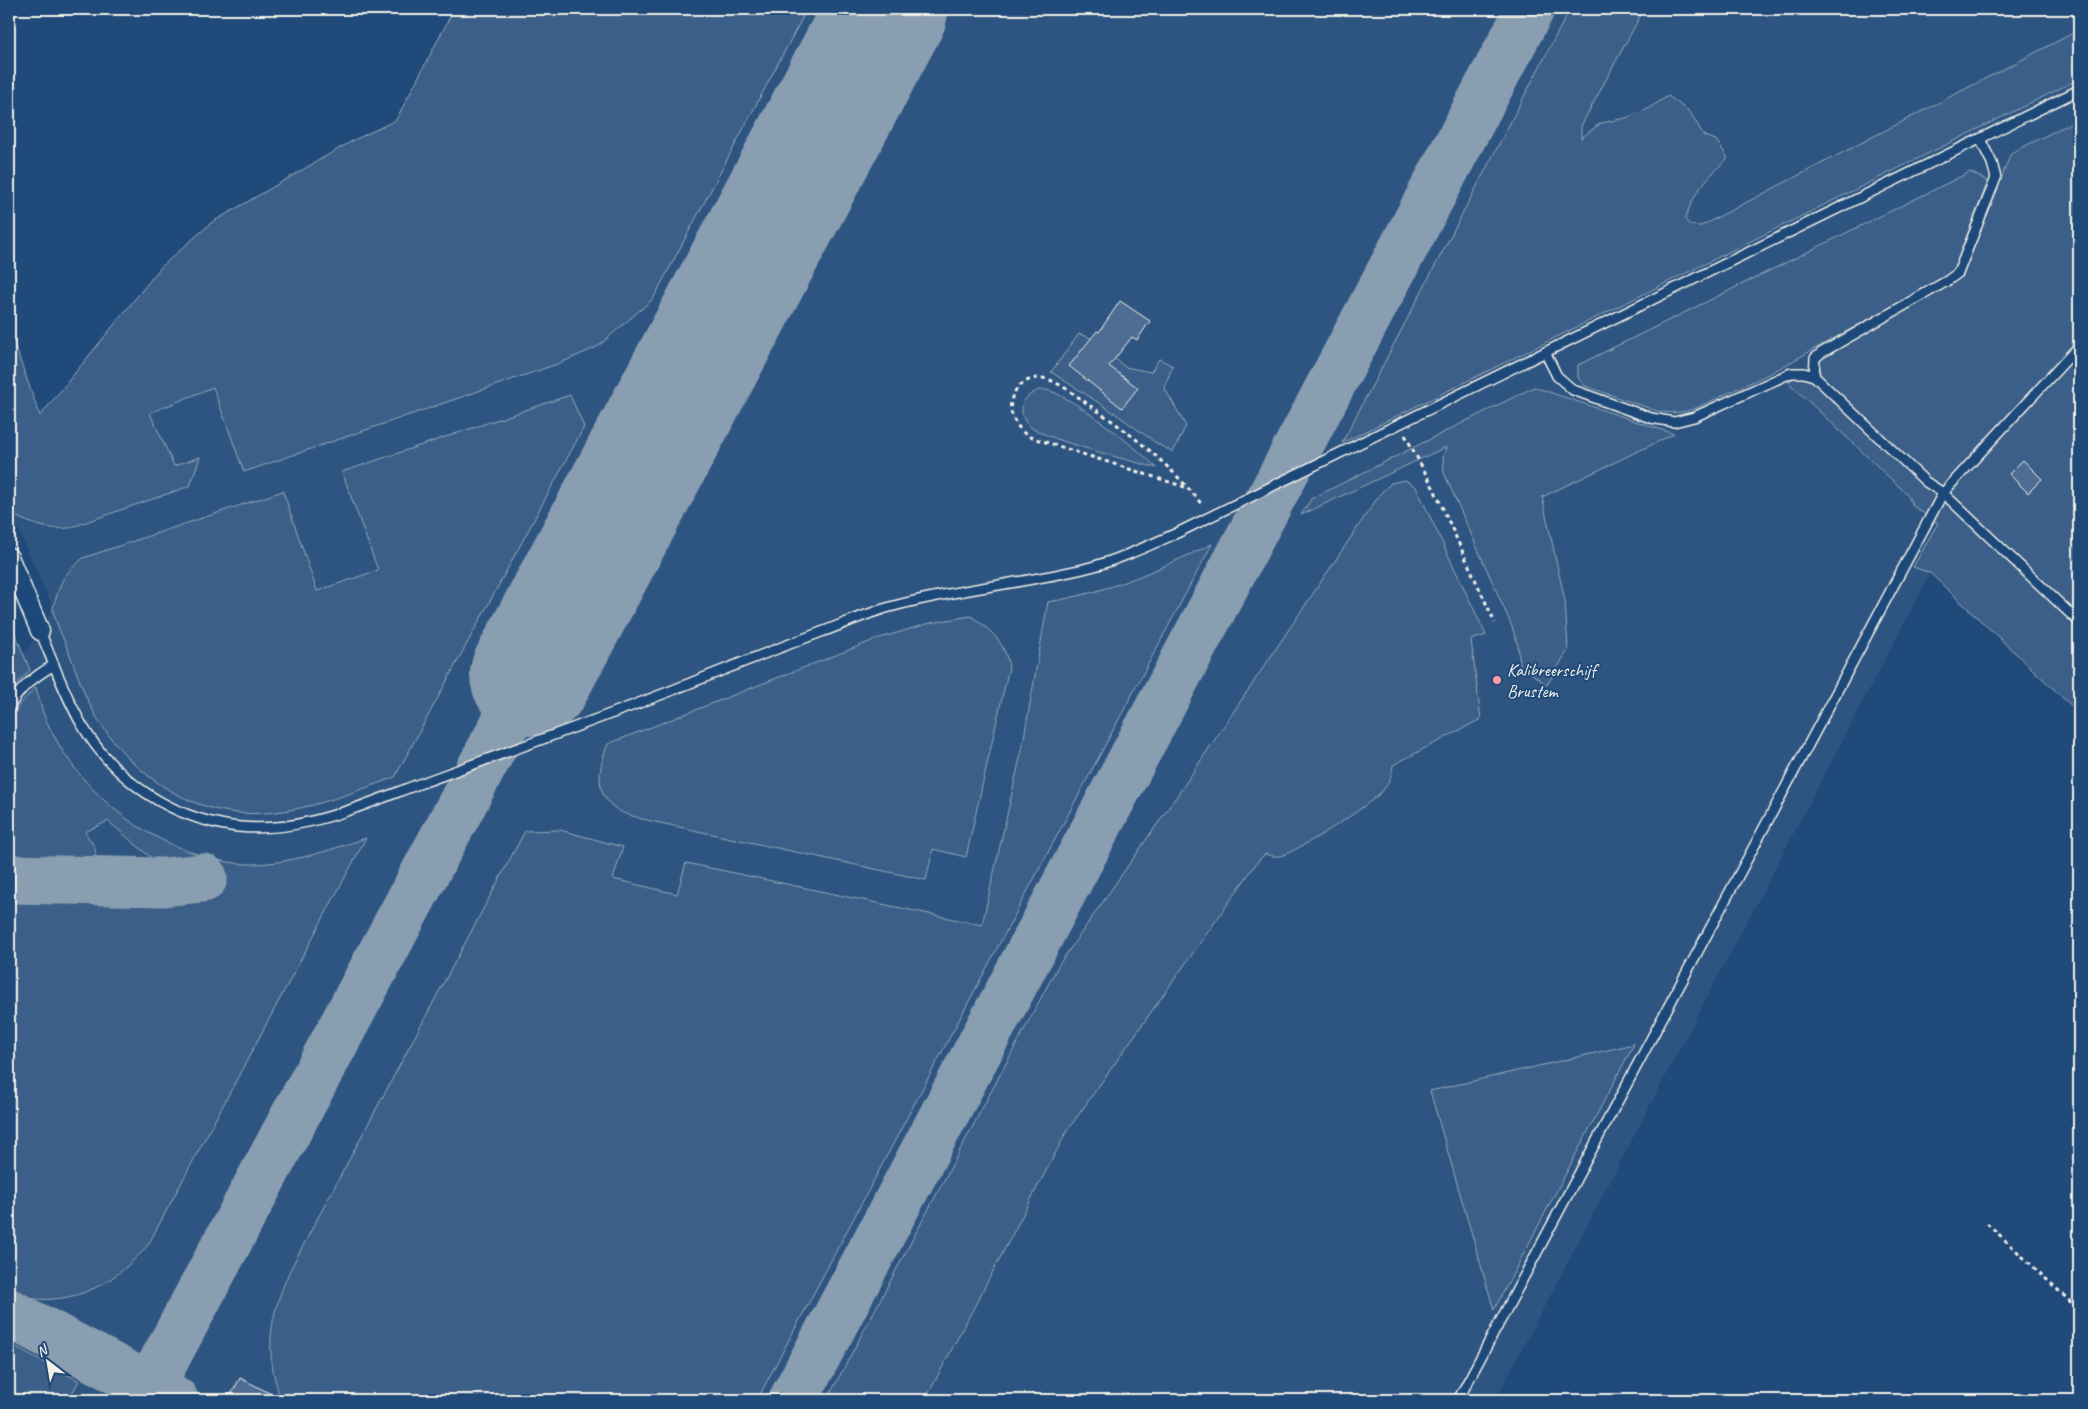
<svg xmlns="http://www.w3.org/2000/svg" width="2088" height="1409" font-family="Caveat,sans-serif">
  <rect width="100%" height="100%" fill="#1f4a7a"/>
  <filter id="ink" filterUnits="userSpaceOnUse"><feTurbulence type="fractalNoise" baseFrequency=".02" numOctaves="2"/><feDisplacementMap in="SourceGraphic" scale="10" xChannelSelector="R" yChannelSelector="G"/><feConvolveMatrix kernelMatrix="1 2 1 2 8 2 1 2 1" color-interpolation-filters="sRGB"/></filter>
  <g filter="url(#ink)">
    <path fill="#2d5581" d="M454,9h1625v704l-149,-139 -435,826h-1486v-720l44,-72 -44,-100 31,-91 121,-150 50,-44 141,-82 44,-21z"/>
    <g fill="#3a5f88" stroke="#97a8b8">
      <path d="M454,9h353l-154,290 -56,48 -37,16 -316,109 -31,-85 -63,26 24,53 26,-9 -10,29 -121,42c-24,2 -36,-4 -57,-13l-3,-7v-179l31,87 121,-149 50,-44 141,-82 44,-21z"/>
      <path d="M1570,9h74l-63,117v12l20,-15 25,-5 20,-8 22,-14 22,16 14,24 12,4 12,18c-21,20 -34,33 -43,61l5,6 11,1 378,-196v49l-737,364z"/>
      <path d="M2079,119v594l-149,-140 -17,-6 25,-44 -25,-17 -6,-12 -119,-112 32,-23 143,-83 48,-123z"/>
      <path d="M1970,172l18,9 -35,90 -8,6 -174,96 -75,35c-14,5 -25,6 -39,3l-72,-25 -7,-8v-13z"/>
      <path d="M1079,334l12,4 34,29 26,5 8,-13 14,7 -9,21 22,39 -13,26 -14,-7 -43,-31 -65,-42z"/>
      <path d="M1534,387l140,47 -132,63 23,104 3,49 -21,35 -27,-20 -2,-19 -7,-22 -67,-151 -1,-14 3,-12 -145,68 10,-16z"/>
      <path d="M1039,390c2,0 5,-1 7,0 22,3 95,61 111,78 -22,-6 -116,-30 -128,-42 -5,-5 -7,-10 -7,-17 0,-10 8,-15 17,-19z"/>
      <path d="M570,395l14,32 -189,350c-52,19 -109,43 -166,35 -56,-9 -103,-47 -132,-94 -12,-20 -19,-42 -27,-63 -4,-11 -17,-37 -17,-46 0,-3 2,-8 3,-11 7,-23 10,-24 27,-40l200,-67 34,100 61,-21 -36,-98z"/>
      <path d="M1405,480l11,7 70,148 -15,5 10,79 -88,46c-1,9 -3,17 -9,24 -13,16 -85,62 -104,67 -5,1 -11,-1 -15,-2l-7,7 -191,270 -142,269h-98l231,-434 123,-176 199,-296 11,-11z"/>
      <path d="M1212,544l-455,856h-476c-17,-50 -12,-82 9,-130l235,-439 35,-1 63,17 -10,32 64,15 9,-31 296,62 40,-176 26,-147c61,-10 109,-32 164,-58z"/>
      <path d="M971,616c20,14 34,26 38,51l-43,190 -33,-8 -7,31 -284,-61c-8,-3 -20,-5 -26,-10 -23,-16 -17,-43 -8,-65l269,-105 53,-16z"/>
      <path d="M9,619l21,51 -21,22z"/>
      <path d="M36,687c3,11 5,22 10,33 29,64 84,113 151,134 15,5 32,9 48,10 41,1 83,-13 121,-26l-218,407c-38,44 -81,64 -139,50v-398l163,3 38,-3 12,-6 -14,-28 -40,9 -60,-51 -23,11c7,12 20,24 0,32l-76,-3v-136l10,-20z"/>
      <path d="M1634,1044l-140,266 -64,-219z"/>
      <path d="M9,1343l70,38 -11,19h-59z"/>
    </g>
    <g fill="none" stroke-linecap="round" stroke-linejoin="round">
      <g stroke="#8a9eb1" stroke-width="49">
        <path d="M9,879l155,3 39,-4"/>
        <path d="M9,1313l165,87"/>
        <path d="M143,1400l388,-725"/>
        <path d="M793,1400l737,-1391"/>
      </g>
      <path stroke="#8a9eb1" stroke-width="122" d="M531,675l356,-666"/>
    </g>
    <g fill="#4d6e92" stroke="#f4f1e8">
      <path d="M1120,301l30,20 -13,19 -5,-3 -23,29 29,22 -16,20 -53,-42 28,-35 2,1z"/>
      <path d="M2023,460l19,19 -14,14 -19,-19z"/>
      <path d="M240,1378l6,3 37,19h-55z"/>
    </g>
    <g fill="none" stroke-linecap="round" stroke-linejoin="round">
      <g stroke="#f4f1e8" stroke-width="12">
        <g id="lane">
          <path d="M1545,352l12,24 16,14 78,28 23,4 20,-5 97,-44h13l10,3 112,106 17,11 136,129"/>
          <path d="M1814,376l1,-18 6,-5 126,-72 11,-8 38,-95 -4,-15 -12,-24"/>
          <path d="M40,631c13,31 25,65 42,94 30,51 80,87 138,99 69,15 135,-16 199,-40 85,-31 170,-61 254,-94 50,-20 100,-40 151,-59 22,-8 44,-18 66,-24 64,-18 132,-23 197,-39 31,-8 61,-22 90,-35l902,-443"/>
          <path d="M9,708c10,-20 26,-32 45,-43"/>
          <path d="M1458,1400l485,-907 136,-147"/>
        </g>
      </g>
      <g stroke="#f4f1e8" stroke-width="21">
        <path id="street" d="M9,557l31,74"/>
      </g>
      <g stroke="#f4f1e8" stroke-width="3" stroke-dasharray="4 4" stroke-linecap="butt">
        <path d="M1405,435l29,54 61,134"/>
        <path d="M1185,487l-158,-51c-8,-8 -14,-14 -16,-25 -4,-22 19,-39 39,-31 14,6 27,16 39,25 42,28 83,61 114,101"/>
        <path d="M1987,1223l92,87"/>
      </g>
      <use href="#lane" stroke="#1f4a7a" stroke-width="9"/>
      <use href="#street" stroke="#1f4a7a" stroke-width="18"/>
    </g>
  </g>
  <circle fill="#ff9aa2" stroke="#1f4a7a" stroke-width="2" cx="1497" cy="680" r="5"/>
  <g text-anchor="middle" stroke-width="4" stroke-linejoin="round" paint-order="stroke">
    <g font-size="18" fill="#f4f1e8" stroke="#1f4a7a" text-anchor="start">
      <text x="1507" y="676">Kalibreerschijf<tspan x="1507" dy="21">Brustem</tspan></text>
    </g>
  </g>
  <rect width="2088" height="1409" fill="none" stroke="#1f4a7a" stroke-width="30"/>
  <rect x="15" y="15" width="2058" height="1379" fill="none" stroke="#f4f1e8" stroke-width="2" filter="url(#ink)"/>
  <g transform="translate(48 1362) rotate(329)" stroke="#1f4a7a" stroke-width="4" paint-order="stroke">
  <path d="M0-4L9 19L0 12L-9 19Z" fill="#f4f1e8"/>
  <text y="-8" font-size="14" font-weight="bold" text-anchor="middle" fill="#f4f1e8">N</text>
  </g>
</svg>
